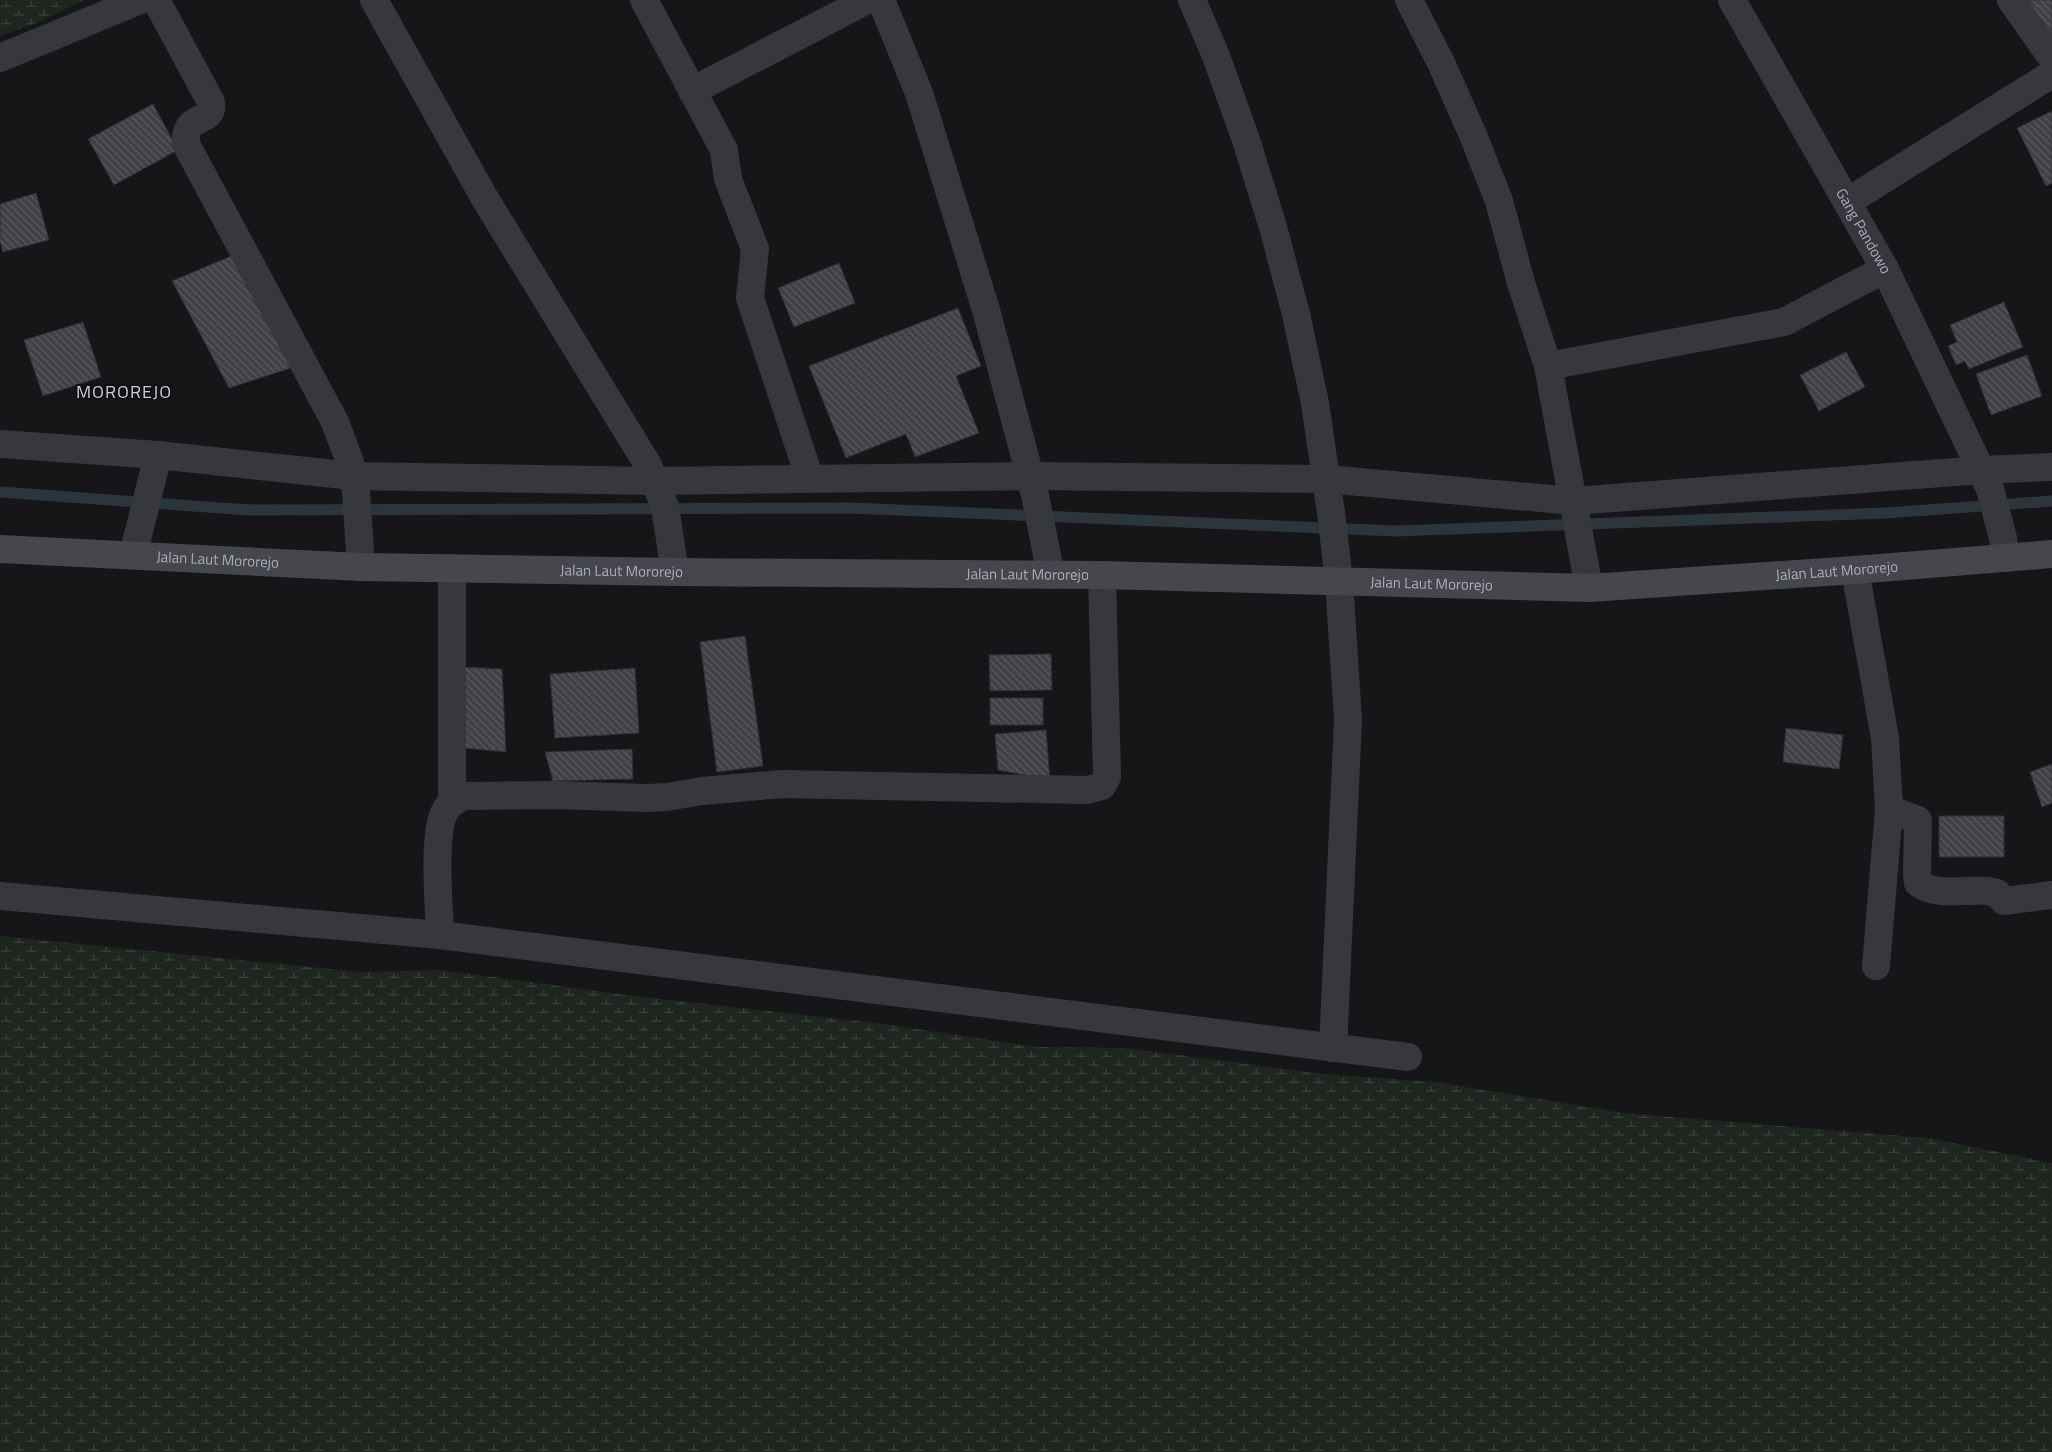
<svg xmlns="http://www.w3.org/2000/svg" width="2052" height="1452" font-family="'Titillium Web',sans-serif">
  <defs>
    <pattern id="wetland-marsh" width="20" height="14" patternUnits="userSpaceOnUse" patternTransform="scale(1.25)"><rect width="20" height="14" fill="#1e261f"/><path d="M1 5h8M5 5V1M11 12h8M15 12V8" fill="none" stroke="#3c433d"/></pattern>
    <pattern id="building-back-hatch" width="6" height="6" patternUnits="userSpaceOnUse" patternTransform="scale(1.25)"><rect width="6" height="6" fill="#404145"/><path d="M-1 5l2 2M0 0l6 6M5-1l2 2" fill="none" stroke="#595a5e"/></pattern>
  </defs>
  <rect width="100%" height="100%" fill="#161618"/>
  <g fill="url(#wetland-marsh)">
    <path d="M0,0h85l-46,22 -39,14z"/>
    <path d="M0,936l361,36 80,-2 194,26 249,28 152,23 88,1 200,26 112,8 188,31 304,25 124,25v289h-2052z"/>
  </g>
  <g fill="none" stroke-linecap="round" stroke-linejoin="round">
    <path stroke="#2c353c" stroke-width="11" d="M0,492l249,18 600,-2 548,23 488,-18 167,-12"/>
  </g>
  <g fill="url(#building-back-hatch)" stroke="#303034">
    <path d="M2018,0h34v46z"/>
    <path d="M153,104l25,46 -64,35 -26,-46z"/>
    <path d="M2052,111v72l-6,3 -29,-58z"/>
    <path d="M36,193l13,47 -46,12 -3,-11v-37z"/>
    <path d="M236,254l58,113 -65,21 -57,-107z"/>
    <path d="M839,263l16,40 -61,24 -16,-39z"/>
    <path d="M2004,302l19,45 -54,22 -4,-8 -9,4 -8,-19 9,-4 -7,-17z"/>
    <path d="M958,308l23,58 -25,10 23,57 -64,24 -9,-23 -60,24 -37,-92z"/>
    <path d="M83,322l18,55 -58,19 -19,-56z"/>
    <path d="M1846,352l19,35 -46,24 -19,-36z"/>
    <path d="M2027,355l15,41 -51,19 -15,-41z"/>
    <path d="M745,636l18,130 -46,6 -17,-130z"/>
    <path d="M1051,654l1,36 -62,1 -1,-36z"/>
    <path d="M460,667l42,2 4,83 -41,-4z"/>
    <path d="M635,668l4,65 -84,5 -5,-64z"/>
    <rect x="990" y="698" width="53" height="27"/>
    <path d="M1786,728l57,7 -4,34 -56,-7z"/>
    <path d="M1046,730l4,50 -52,-10 -3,-36z"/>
    <path d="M632,749l1,30 -80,2 -8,-29z"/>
    <path d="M2052,764v39l-10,4 -12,-35z"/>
    <rect x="1939" y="816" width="65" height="41"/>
  </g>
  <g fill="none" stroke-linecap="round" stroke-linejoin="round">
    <g stroke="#37383d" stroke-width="28">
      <path d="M156,0l55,102c4,24 -28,9 -25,42l149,278 15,40 6,29 5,76"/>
      <path d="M374,0l110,197 164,268 17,42 10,65"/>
      <path d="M644,0l80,150 4,29 27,70 -5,49 60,181"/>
      <path d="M881,0l38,93 67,217 49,185 16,80"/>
      <path d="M1192,0l24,56 30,84 27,87 23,87 19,89 16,110 8,68 9,139 -15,328"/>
      <path d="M1409,0l33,65 31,70 26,66 22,82 27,83 41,222"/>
      <path id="s1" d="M1732,0l153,269 105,220 13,49 3,20"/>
      <path d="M2011,0l41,58"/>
      <path d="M0,58l140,-58"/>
      <path d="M692,91l175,-91"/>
      <path d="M1847,202l205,-128"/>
      <path d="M1548,366l236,-44 101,-53"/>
      <path d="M0,444l158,11 195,21 301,5 376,-5 296,3 248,22 407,-31 71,-3"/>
      <path d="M133,555l25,-100"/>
      <path d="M452,568v233"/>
      <path d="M1855,570l30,168 4,71 -13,157"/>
      <path d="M1889,809l29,11 -1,55 1,8c17,14 49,6 70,8l9,2 7,8 48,-6"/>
      <path d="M0,896l440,39 968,122"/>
      <path d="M440,935c-1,-29 -7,-98 4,-122 4,-9 11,-13 20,-17l92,-1 90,3 21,-1 35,-6 81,-7 304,6 15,-4 5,-9 -5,-202"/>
    </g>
    <path stroke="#45474d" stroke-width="28" id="s2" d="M0,549l361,18 314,5 427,3 487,13 266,-18 197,-16"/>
  </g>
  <g text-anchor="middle" stroke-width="4" stroke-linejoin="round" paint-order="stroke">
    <g font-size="15" fill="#a8adb8" stroke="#111113">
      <text dy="5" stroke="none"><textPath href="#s1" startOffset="266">Gang Pandowo</textPath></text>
      <text dy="5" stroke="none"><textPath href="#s2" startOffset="218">Jalan Laut Mororejo</textPath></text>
      <text dy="5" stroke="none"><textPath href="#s2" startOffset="622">Jalan Laut Mororejo</textPath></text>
      <text dy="5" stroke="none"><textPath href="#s2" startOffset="1838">Jalan Laut Mororejo</textPath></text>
      <text dy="5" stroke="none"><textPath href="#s2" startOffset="1028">Jalan Laut Mororejo</textPath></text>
      <text dy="5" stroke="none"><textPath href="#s2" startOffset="1432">Jalan Laut Mororejo</textPath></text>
    </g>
    <g font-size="18" letter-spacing="1" fill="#c9ccd4" stroke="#111113">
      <text x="124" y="398">MOROREJO</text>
    </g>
  </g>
</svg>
